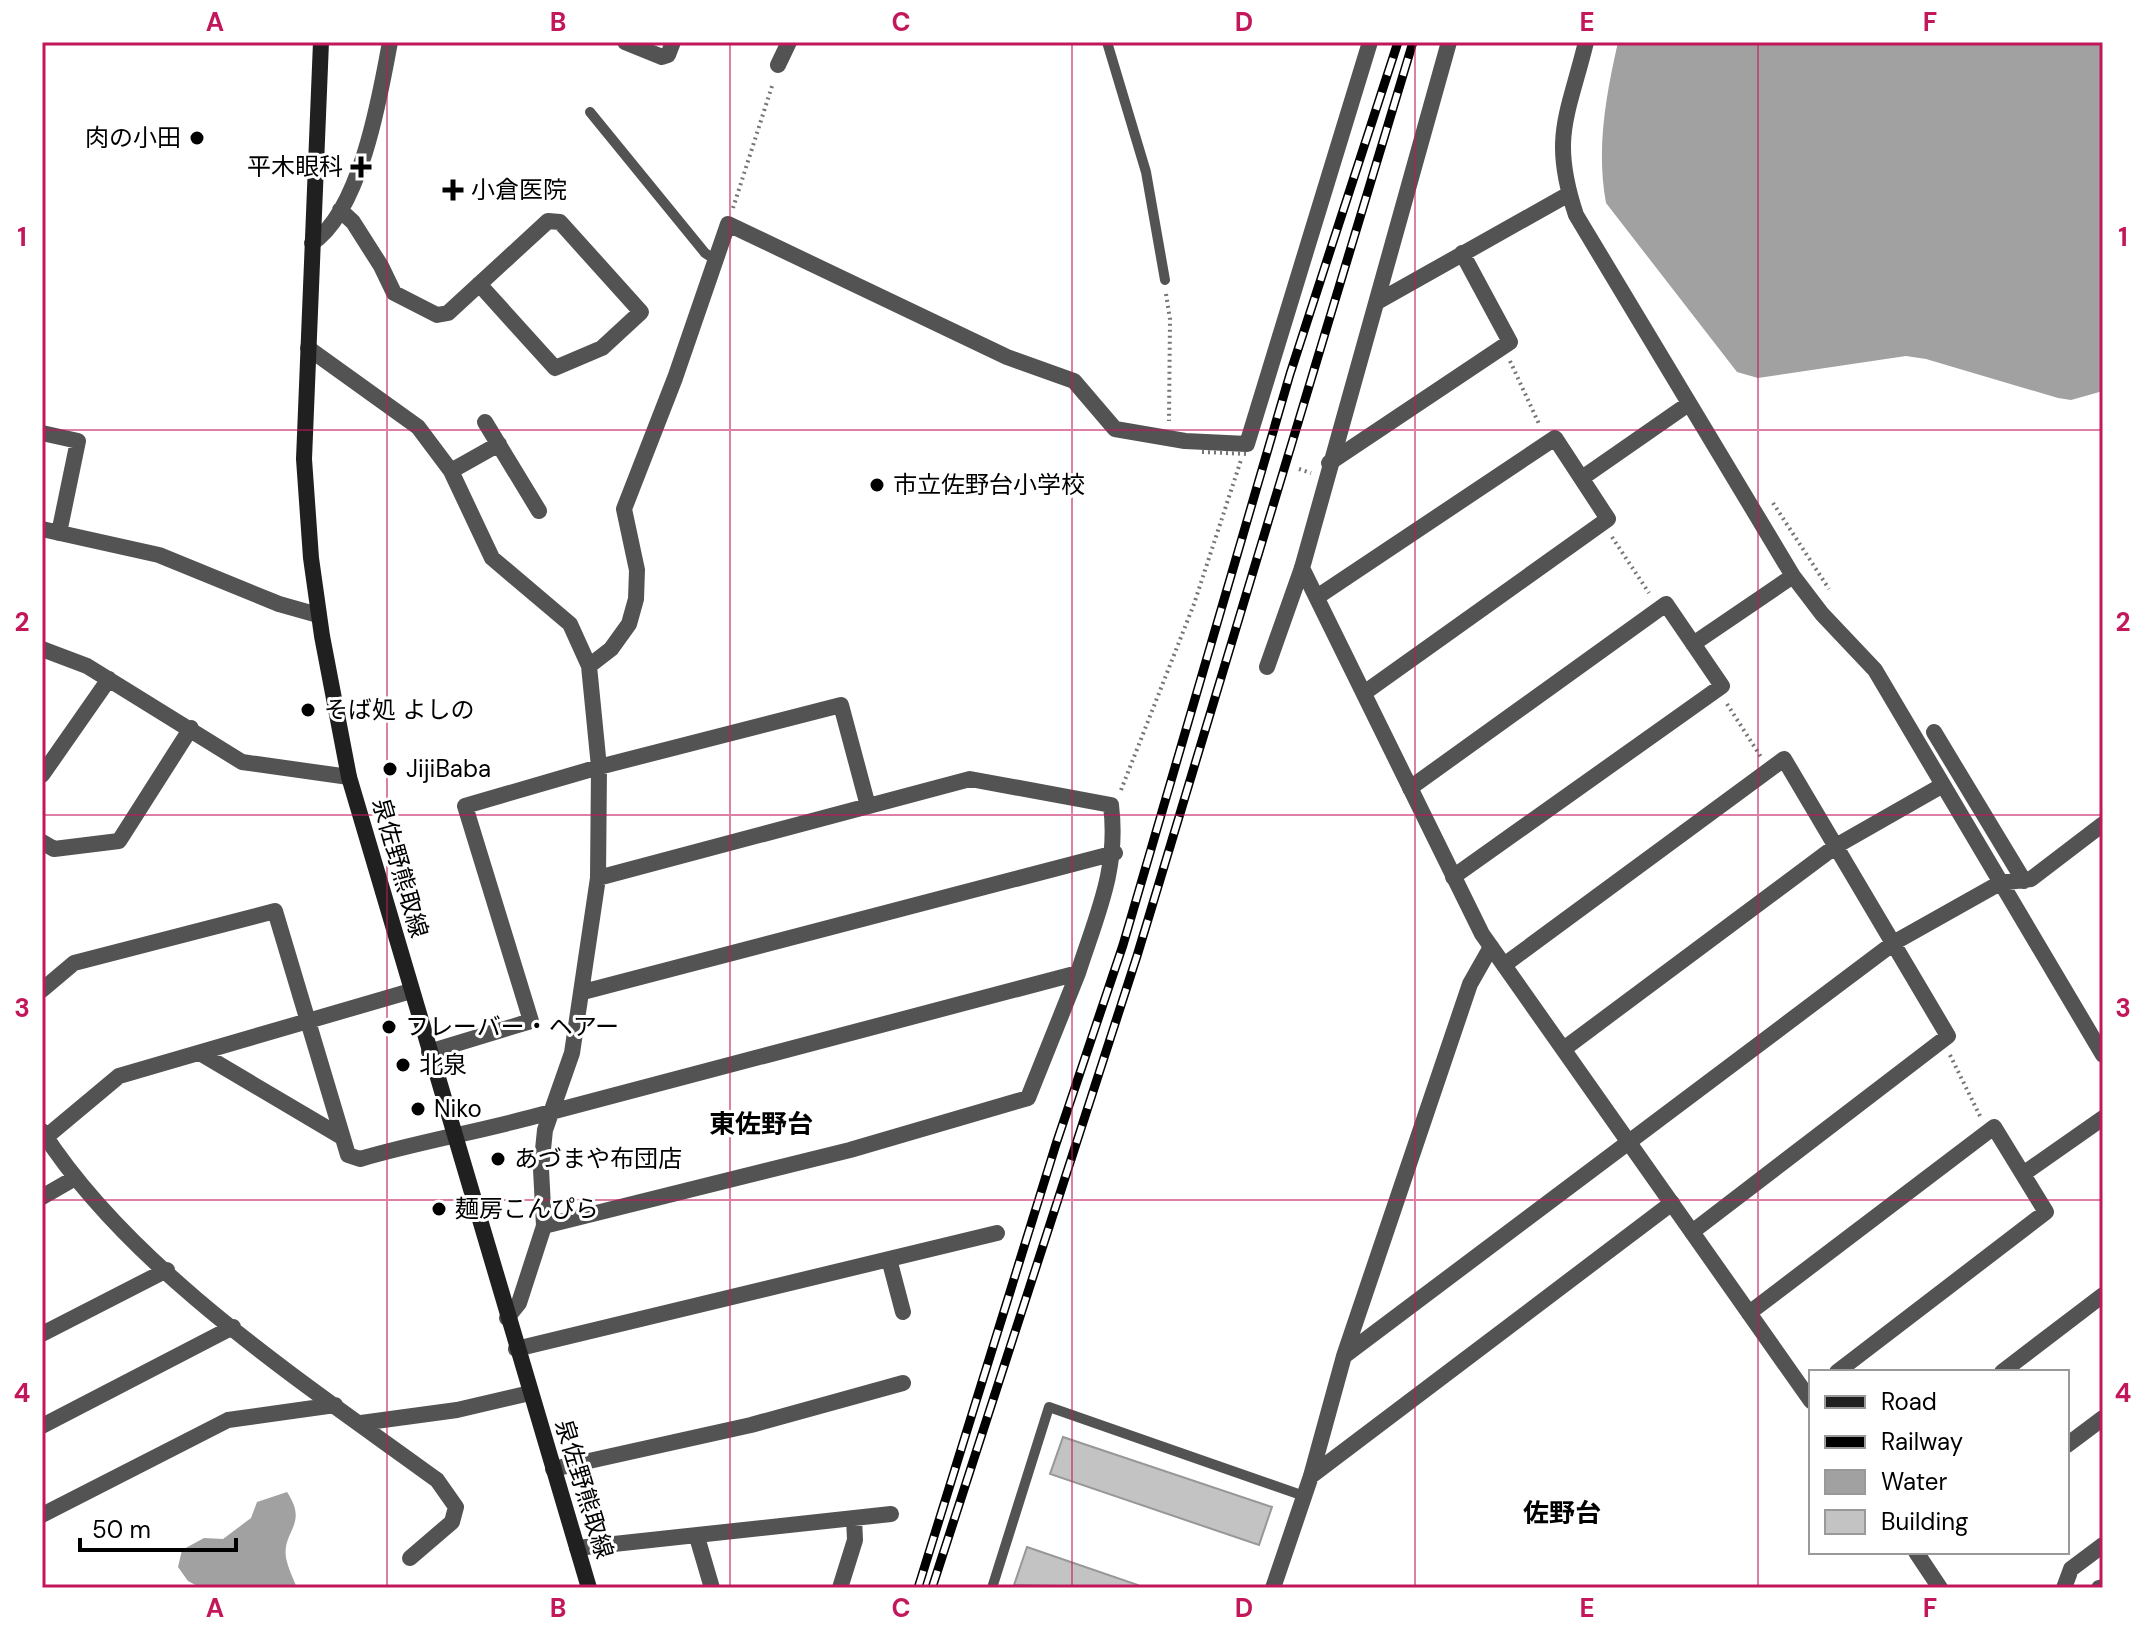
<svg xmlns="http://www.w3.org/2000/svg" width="2145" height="1630" font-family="'DM Sans','Noto Sans JP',sans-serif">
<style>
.water{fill:#a1a1a1}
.building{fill:#c3c3c3;stroke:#979797;stroke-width:2}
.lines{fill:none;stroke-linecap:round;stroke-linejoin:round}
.path{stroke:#757575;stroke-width:4;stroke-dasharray:2 4;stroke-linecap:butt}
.service{stroke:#535353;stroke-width:10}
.minor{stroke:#535353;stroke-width:16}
.tertiary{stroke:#535353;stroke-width:16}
.secondary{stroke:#202020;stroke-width:16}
.rail-casing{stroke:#000;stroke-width:9}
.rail{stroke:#fff;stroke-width:6;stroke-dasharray:18;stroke-linecap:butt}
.path-bridge{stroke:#757575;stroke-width:4;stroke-dasharray:2 4;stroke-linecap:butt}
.grid{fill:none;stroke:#c2185b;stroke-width:2;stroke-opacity:0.55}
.poi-dot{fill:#000;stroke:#fff;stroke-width:3}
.labels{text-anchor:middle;stroke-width:6;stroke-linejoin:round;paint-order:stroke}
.poi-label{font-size:24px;fill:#000;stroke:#fff;text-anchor:start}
.street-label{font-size:24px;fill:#000;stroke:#fff}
.neighbourhood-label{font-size:26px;font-weight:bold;fill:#000;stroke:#fff}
.neatline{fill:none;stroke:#c2185b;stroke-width:3}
.grid-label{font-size:26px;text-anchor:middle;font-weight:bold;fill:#c2185b}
</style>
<rect width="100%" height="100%" fill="#fff"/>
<path class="water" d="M1618,42H2103V391L2071,400L2058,398L1926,359L1906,356L1758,378L1737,372L1606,203C1596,149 1606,95 1618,42Z
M287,1492C309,1525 282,1530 286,1558C288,1568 293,1578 297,1588H201L188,1581L178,1567L182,1550L204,1538L223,1539L251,1518L257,1502Z"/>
<path class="building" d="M1063,1437L1272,1507L1259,1545L1050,1474Z
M1027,1547L1138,1585L1137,1588L1014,1585Z"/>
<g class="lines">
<path class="path" d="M733,208L773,83
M1166,294L1170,319L1169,421
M1510,361L1540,426
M1299,469L1311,473
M1773,503L1829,589
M1612,537L1649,593
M1727,704L1761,757
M1121,790L1194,604L1241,460
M1950,1055L1980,1116"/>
<path class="service" d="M1107,42L1146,172L1165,280
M590,112L705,253L716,260
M992,1588L1049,1407L1304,1496"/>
<path class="minor" d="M625,42L662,57L668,55L673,42
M1586,42C1568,116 1550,137 1576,215L1793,576L1822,614L1875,670L2103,1055
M778,65L789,42
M340,210L353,222L381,266L394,293L437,315L448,313L548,221L560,222L641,312L602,348L555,368L479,284
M312,243C360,212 380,97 390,42
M1377,302L1569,194
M308,348L418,427L451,471L492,558L570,624L589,666L599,767L598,878L572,1053L545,1130L541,1169L544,1226L519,1303L507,1318
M485,422L539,511
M42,433L78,441L59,533
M1329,463L1510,342L1462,253
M451,471L499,444
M1582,478L1687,405
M42,529L159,555L279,604L318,615
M1317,597L1555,438L1608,519L1364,693
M1693,644L1793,576
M42,649L87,666L242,762L349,777
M589,666L611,649L629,624L636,599L637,570L624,509L675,378L728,224L1007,357L1074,381L1115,429L1185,441L1247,444L1370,42
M1267,667L1302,568
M1934,732L2024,881
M42,775L109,679
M1410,788L1666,604L1722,686L1453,877
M42,842L54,849L119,841L191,728
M1504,965L1784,759L1948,1036L1692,1232
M42,990L74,963L275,911L348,1155L360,1159C418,1142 477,1132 536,1116L1078,973C1097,914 1119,869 1111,805L970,779L598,878
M583,992L1115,853
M1565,1048L1836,846L1943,785
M429,1052L531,1021L465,806L599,767L841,705L868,806
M200,1053L342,1137
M42,1131C131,1270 304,1383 437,1480L456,1507L452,1522L410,1558
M46,1137L119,1076L411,991
M2023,1174L2103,1118
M42,1197L75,1178
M544,1226L850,1150L1028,1098L1078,973
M889,1259L903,1312
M1749,1313L1994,1127L2046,1212L1837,1372
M42,1334L167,1270
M516,1349L997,1233
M1344,1356L1895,942L2000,883L2031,879L2103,824
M2002,1372L2103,1295
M361,1423L457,1410L530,1393
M42,1426L233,1327
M2067,1445L2103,1418
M553,1469L751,1425L903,1383
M1311,1476L1672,1203
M42,1515L228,1420L335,1405
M697,1537L712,1588
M577,1548L891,1514
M840,1588L855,1540L854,1518
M1273,1588L1311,1476L1344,1356L1470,984L1491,947
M2064,1588L2071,1569L2103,1545"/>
<path class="tertiary" d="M1449,42L1302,568L1482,934L1811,1401
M1916,1552L1940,1588
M2099,1588L2103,1587"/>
<path class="secondary" d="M321,42L304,459L311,558L322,636L349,777L589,1588"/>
<defs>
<path id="rail" d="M918,1588L1056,1144L1123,945L1290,374L1398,42
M932,1588L1137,956L1413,42"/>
</defs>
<use href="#rail" class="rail-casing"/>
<use href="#rail" class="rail"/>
<path class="path-bridge" d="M1202,452L1248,454"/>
</g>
<path class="grid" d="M387,42V1588M730,42V1588M1072,42V1588M1415,42V1588M1758,42V1588M42,430H2103M42,815H2103M42,1200H2103"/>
<g class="poi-dot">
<circle cx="197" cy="138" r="8"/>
<path d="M357 155h8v8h8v8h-8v8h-8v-8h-8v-8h8z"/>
<path d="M449 178h8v8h8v8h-8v8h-8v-8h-8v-8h8z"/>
<circle cx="877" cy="485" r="8"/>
<circle cx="308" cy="710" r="8"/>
<circle cx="390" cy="769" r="8"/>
<circle cx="389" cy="1027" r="8"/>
<circle cx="403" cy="1065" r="8"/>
<circle cx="418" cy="1109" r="8"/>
<circle cx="498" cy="1159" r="8"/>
<circle cx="439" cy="1209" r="8"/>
</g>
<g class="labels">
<g class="poi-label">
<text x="181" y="146" text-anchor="end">肉の小田</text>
<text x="343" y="175" text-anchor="end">平木眼科</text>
<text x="471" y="198">小倉医院</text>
<text x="893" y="493">市立佐野台小学校</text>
<text x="324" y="718">そば処 よしの</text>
<text x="406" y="777">JijiBaba</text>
<text x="405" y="1035">フレーバー・ヘアー</text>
<text x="419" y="1073">北泉</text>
<text x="434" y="1117">Niko</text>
<text x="514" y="1167">あづまや布団店</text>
<text x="455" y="1217">麺房こんぴら</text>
</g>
<g class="street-label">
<text transform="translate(400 868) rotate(74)" y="8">泉佐野熊取線</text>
<text transform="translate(584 1489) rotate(73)" y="8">泉佐野熊取線</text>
</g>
<g class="neighbourhood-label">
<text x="761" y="1133">東佐野台</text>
<text x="1562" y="1522">佐野台</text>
</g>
</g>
<rect width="2145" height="1630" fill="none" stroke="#ffffff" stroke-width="88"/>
<rect x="1809" y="1370" width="260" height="184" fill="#ffffff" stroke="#999999" stroke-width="2"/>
<rect x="1825" y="1396" width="40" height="12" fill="#202020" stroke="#999999" stroke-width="2"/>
<text x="1881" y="1410" font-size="24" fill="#000000">Road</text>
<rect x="1825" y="1436" width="40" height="12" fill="#000000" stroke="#999999" stroke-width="2"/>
<text x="1881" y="1450" font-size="24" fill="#000000">Railway</text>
<rect x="1825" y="1470" width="40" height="24" fill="#a1a1a1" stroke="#999999" stroke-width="2"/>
<text x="1881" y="1490" font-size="24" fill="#000000">Water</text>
<rect x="1825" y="1510" width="40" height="24" fill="#c3c3c3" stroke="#999999" stroke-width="2"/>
<text x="1881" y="1530" font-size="24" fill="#000000">Building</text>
<path d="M80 1538v12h156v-12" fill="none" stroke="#000000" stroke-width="4"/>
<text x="92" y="1538" font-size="24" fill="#000000" stroke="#ffffff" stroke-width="6" paint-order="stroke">50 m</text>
<rect x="44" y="44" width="2057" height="1542" class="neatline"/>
<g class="grid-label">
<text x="215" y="31">A</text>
<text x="558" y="31">B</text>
<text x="901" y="31">C</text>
<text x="1244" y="31">D</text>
<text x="1587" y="31">E</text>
<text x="1930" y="31">F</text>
<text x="22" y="246">1</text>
<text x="2123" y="246">1</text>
<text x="22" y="631">2</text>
<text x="2123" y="631">2</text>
<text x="22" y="1017">3</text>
<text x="2123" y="1017">3</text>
<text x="22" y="1402">4</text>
<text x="2123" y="1402">4</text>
<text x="215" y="1617">A</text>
<text x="558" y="1617">B</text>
<text x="901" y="1617">C</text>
<text x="1244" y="1617">D</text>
<text x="1587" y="1617">E</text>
<text x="1930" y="1617">F</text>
</g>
</svg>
